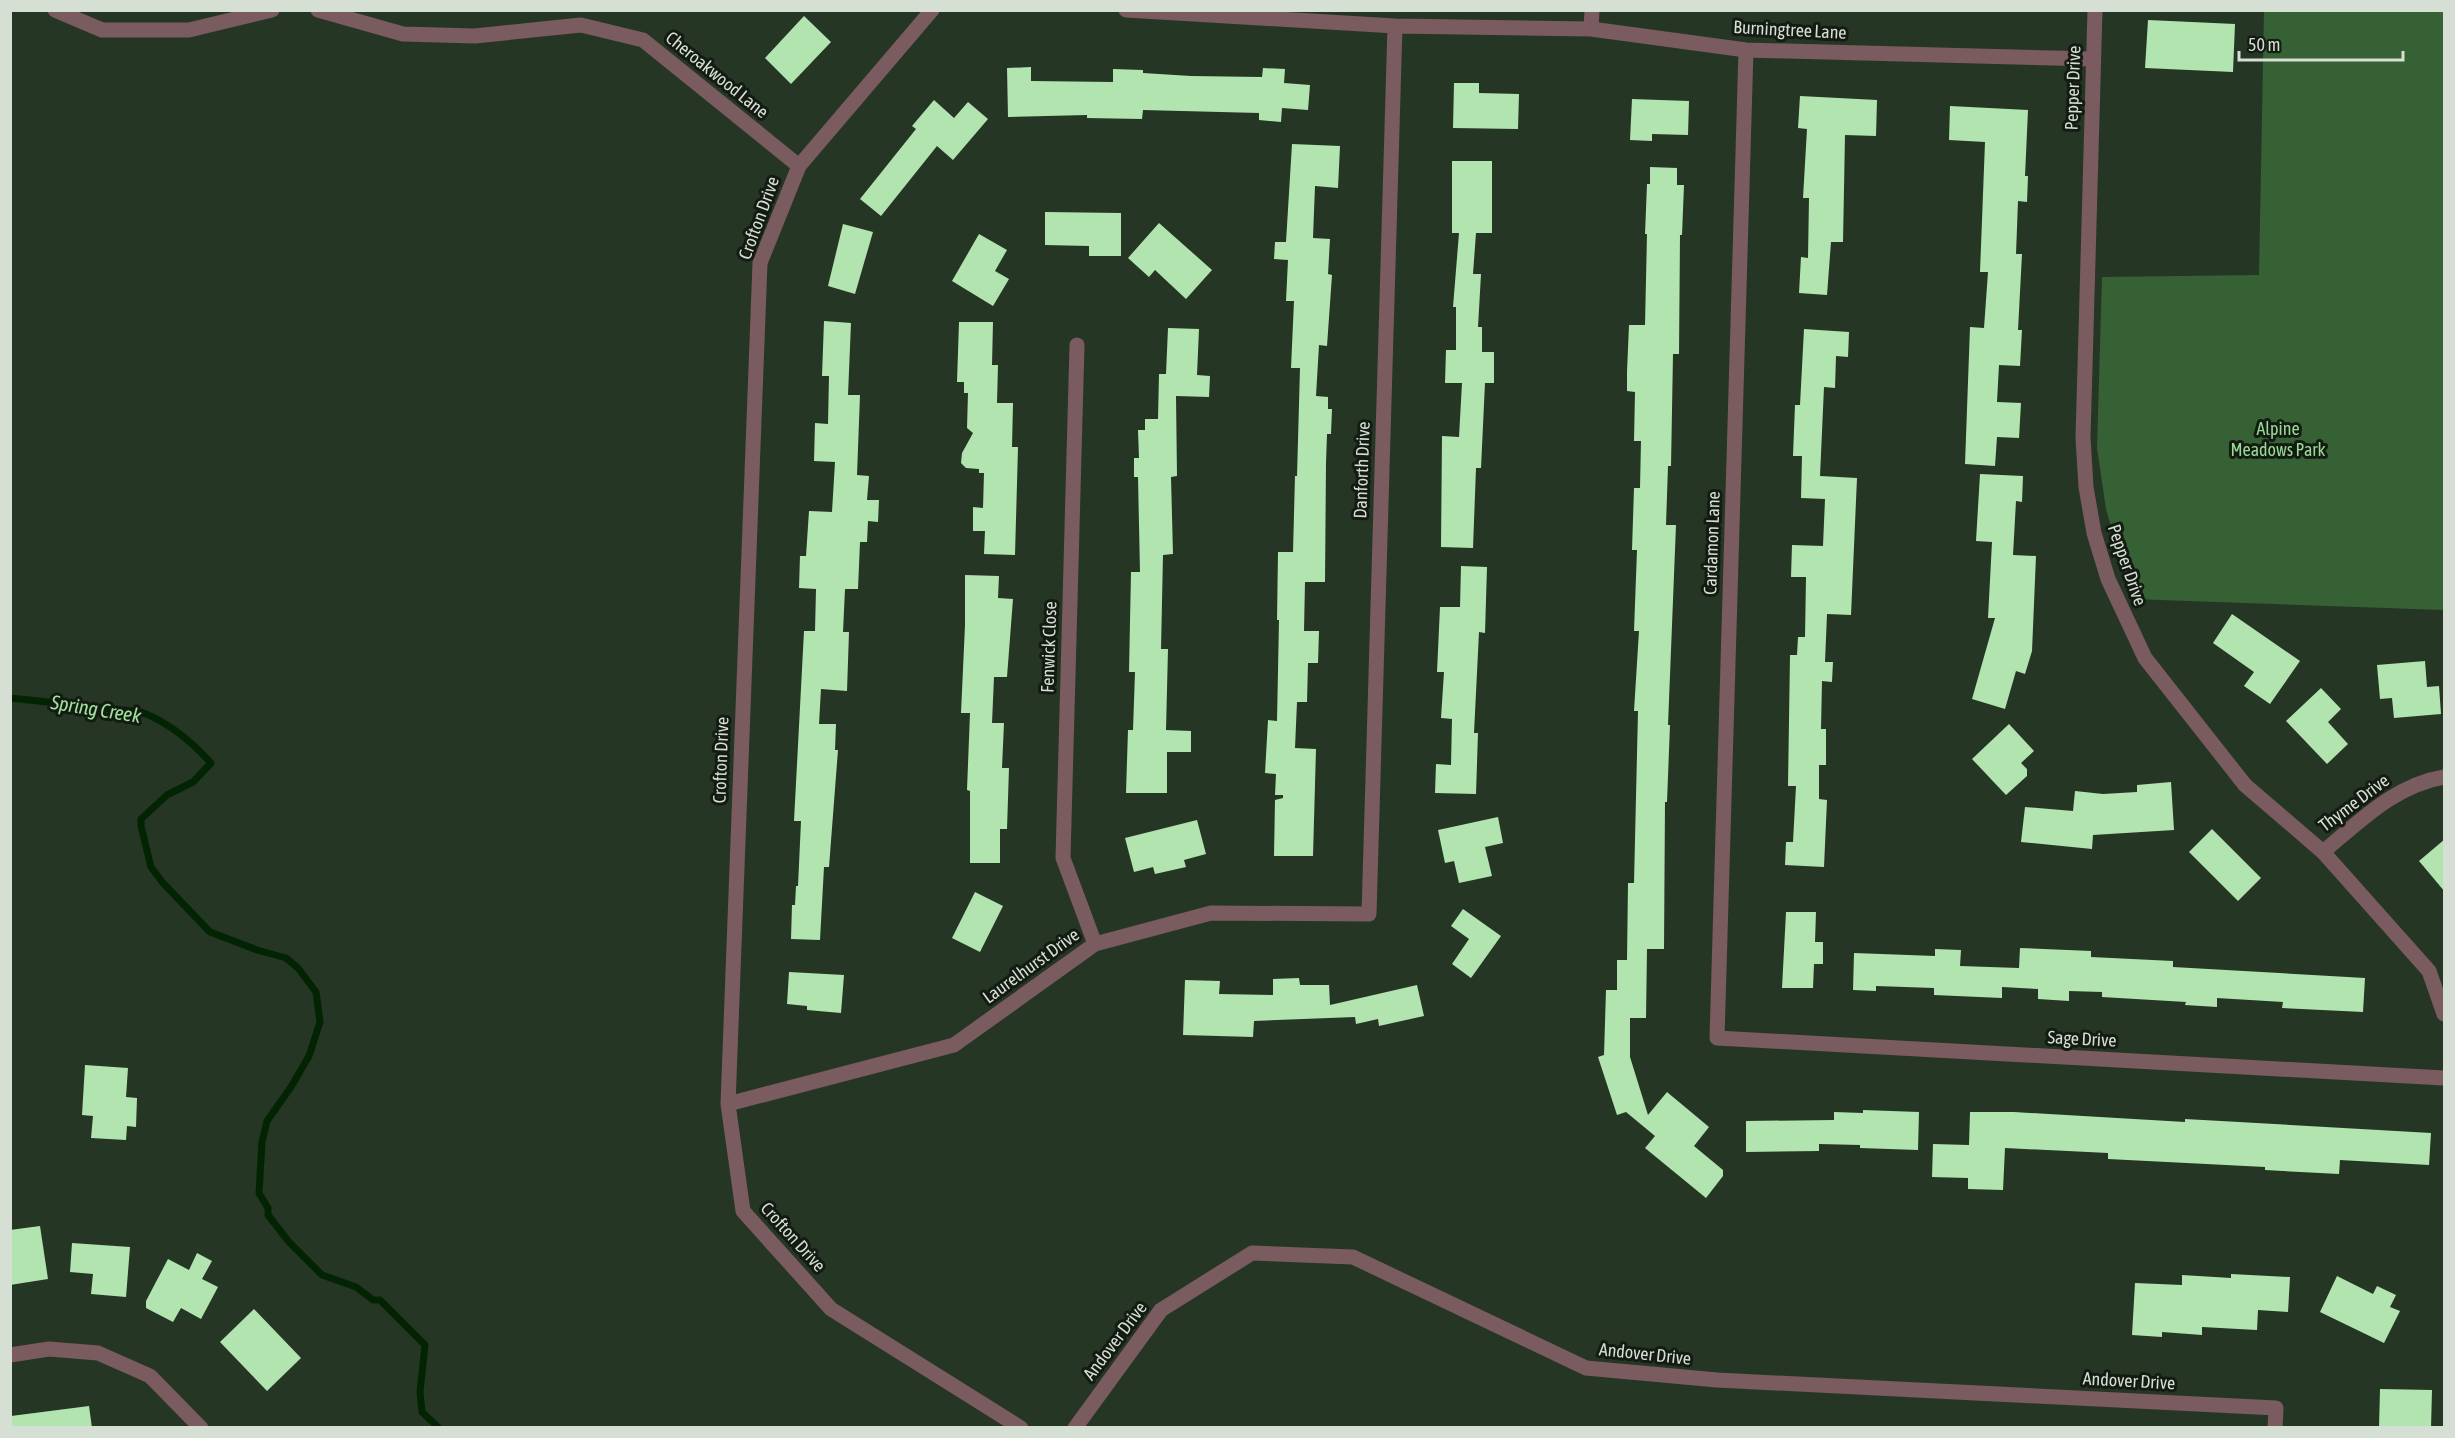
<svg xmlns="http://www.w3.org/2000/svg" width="2455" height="1438" font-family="'Asap Condensed',sans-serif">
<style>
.green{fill:#366134}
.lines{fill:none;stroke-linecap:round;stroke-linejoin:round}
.stream{stroke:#022402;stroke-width:7}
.building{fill:#b2e4af}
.minor{stroke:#7a5b5f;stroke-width:15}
.tertiary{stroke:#7a5b5f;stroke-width:15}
.labels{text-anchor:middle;stroke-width:6;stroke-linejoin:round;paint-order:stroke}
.street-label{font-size:18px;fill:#d5dfd4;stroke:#141b13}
.park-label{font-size:18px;fill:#97db94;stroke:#141b13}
.water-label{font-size:20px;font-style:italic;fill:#a0e49c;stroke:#141b13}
</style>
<rect width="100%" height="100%" fill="#263625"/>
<path class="green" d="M2264,11H2444V610L2132,599L2106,509L2097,448L2102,277L2259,275Z"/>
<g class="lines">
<path class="stream" d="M10,698L141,712C168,722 192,742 211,763L193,782L167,795L141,819V826L151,867L163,883L210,932L257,950L286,958L298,968L316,992L320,1022L309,1056L291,1087L267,1121L262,1142L259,1193L268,1208V1215L289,1242L322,1275L356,1287L373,1300H380L425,1345L420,1392L422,1412L439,1428"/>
</g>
<path class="building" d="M804,16L831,42L791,84L765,58Z
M2148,20L2235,24L2233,72L2145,68Z
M1031,67V81L1113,82V69L1143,70V73L1191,76L1262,77L1263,68L1285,69L1284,83L1310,85L1308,110L1282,108L1281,122L1259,120V113L1143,110L1142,119L1087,118V115L1008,117L1007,68Z
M1454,83H1479V93L1519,94L1518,129L1453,128Z
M1800,96L1877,100L1876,136L1845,135L1843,242H1831L1827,295L1799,293L1801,257L1808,258L1809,198H1803L1807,129L1798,128Z
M1632,99L1689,101L1688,135L1652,134V141L1630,140Z
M934,100L954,118L968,102L988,119L953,160L937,146L881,216L860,199L916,129L912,126Z
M1950,106L2028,110L2025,176H2028L2027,202L2018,201L2016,254H2022L2018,330H2022L2020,366L1999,365L1997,402L2021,403L2019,438L1997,437L1995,466L1965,464L1970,327L1984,328L1988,272H1980L1985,142L1949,140Z
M1292,144L1340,146L1338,188L1315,186L1313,238L1330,239L1328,274L1332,275L1327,346L1319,345L1316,396L1328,397V409H1332L1331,434H1327L1326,463L1325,582H1305L1304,631H1319L1318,663H1308L1307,702H1297L1295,748L1316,749L1313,856H1274L1275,800L1283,798V795H1275L1276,774L1265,773L1268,720L1277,721L1279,620H1277L1278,552H1293L1295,476H1297L1300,368H1291L1294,301H1286L1288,260L1274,259L1275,242H1286Z
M1452,161H1492V233H1476L1473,274H1481L1478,327H1482V352H1494V383H1485L1481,468H1476L1473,548L1441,547L1442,436L1459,437L1462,383H1445L1446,350H1456V307H1453L1459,233H1452Z
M1650,167L1677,168V185H1684L1682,235H1680L1679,354H1673L1671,466H1668L1666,525H1676L1668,725H1670L1667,802H1665L1664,949H1647L1646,1018H1630V1057L1648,1115L1667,1092L1709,1127L1694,1146L1723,1170V1176L1706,1198L1645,1148L1655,1136L1626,1112L1617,1115L1598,1057L1604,1055L1606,990H1617V960H1627L1628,883H1634L1638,711H1634L1639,631H1634L1637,550H1632L1634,488H1640L1641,441H1634L1635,392L1627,391V372L1629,325H1645L1647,234H1645L1647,184H1650Z
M1045,212L1121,213V256H1089V246L1045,245Z
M1159,223L1212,270L1186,299L1155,270L1149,277L1128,258Z
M843,224L873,232L855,294L828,286Z
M979,234L1007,250L995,271L1009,279L993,306L952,281Z
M824,321L851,323L848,395H860L857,475L869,476L867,500H879L878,522L868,521L867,542H860L858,589H845L843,632H849L847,691L821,689L819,724H836L835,750H838L829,867H824L820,940L791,939L792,905H795L796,886H798L801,821H794L804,631H815L816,589L799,588L800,556H806L809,511L832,512L835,462L814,461L815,423L828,424L829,376H822Z
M959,322H993L992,365H998L997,403H1013L1012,447H1018L1015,555L984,554L985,531H973V507L983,508L984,473H979V469L966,468L961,463L962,453L973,433L967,428L968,393H964V382H957Z
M1168,328L1199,329L1197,375L1210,376L1209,397L1176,396L1177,476L1171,477L1173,554L1163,555L1161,649H1168L1166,730L1191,731V752H1167V793H1126L1128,730H1133L1135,672H1129L1131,572H1140L1138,477H1134V458H1139L1138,430H1145V419H1158L1159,374H1166Z
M1804,329L1849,332L1848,357L1836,356L1835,388L1824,387L1820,476L1857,478L1851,615L1827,614L1825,662H1833L1832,682L1822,681L1821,729H1826V765H1819V799L1827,800L1824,867L1785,865L1786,842H1793L1796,786H1788L1790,655H1797L1798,637H1805L1806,577H1791L1792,545L1823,546L1825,499L1801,498L1802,456H1793L1795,405H1800Z
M1980,474L2023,476L2022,502L2016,501L2013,555L2036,556L2032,651L2025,674L2016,671L2005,709L1972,699L1995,618H1988L1992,542L1976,541Z
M1461,566L1487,567L1485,633L1479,632L1474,733H1478L1476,794L1435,793L1436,764L1451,765L1452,719L1441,718L1444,672H1437L1440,607H1460Z
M965,575L999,576L998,598L1013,599L1007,677H994L992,723H1004L1002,768H1009L1007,829H1000V863H970V791L967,790L970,713H961L965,625Z
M2232,614L2300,661L2270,704L2244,686L2254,672L2213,643Z
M2425,661L2427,687L2439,686L2441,714L2394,718L2392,698L2380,699L2377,665Z
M2321,688L2341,709L2328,722L2348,744L2327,764L2286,721Z
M2009,724L2034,751L2021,763L2027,769V776L2006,795L1972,759Z
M2171,782L2174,830L2093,835L2092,849L2021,842L2025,807L2073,811L2075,791L2103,794L2137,792V785Z
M1498,817L1503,843L1485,847L1492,876L1459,883L1454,861L1445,863L1438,830Z
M1197,820L1206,854L1184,860L1186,867L1155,874L1153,867L1134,872L1125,838Z
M2212,829L2261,878L2238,901L2189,852Z
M2445,839V892L2419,861Z
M975,892L1003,906L980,952L952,938Z
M1463,909L1501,936L1471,978L1452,964L1469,939L1451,926Z
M1786,912H1816L1815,942H1823V964H1814L1813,988H1782Z
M2020,948L2091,951V957L2173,961V967L2365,978L2363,1012L2282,1008L2283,1002L2217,998V1007L2185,1005L2186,1002L2102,997V992L2069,991V1001L2038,999V989L2002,987V998L1934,995V988L1876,986V991L1853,990L1854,953L1935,956V949L1961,950L1960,966L2019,968Z
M789,972L844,975L841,1013L807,1010V1006L787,1004Z
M1299,978L1300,985H1329L1330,1005L1417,985L1424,1016L1379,1026L1378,1019L1356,1024L1355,1017L1254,1021L1253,1037L1183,1035L1185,980L1220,981L1219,994L1273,995V979Z
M85,1065L128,1068L126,1097L137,1098L136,1127L127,1126L126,1140L91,1138L93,1116L82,1115Z
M1863,1110L1919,1112L1918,1150L1860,1148V1145L1819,1144V1151L1746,1152V1121L1834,1120V1112L1863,1113Z
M1970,1112H2014L2185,1122V1119L2431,1133L2429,1165L2340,1160L2339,1174L2265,1170V1167L2108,1159V1153L2005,1148L2003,1190L1968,1189V1178L1932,1177L1933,1144L1969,1145Z
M40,1226L48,1279L10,1285V1230Z
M72,1243L130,1247L126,1297L91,1294L93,1274L70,1272Z
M197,1253L212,1261L202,1279L218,1287L201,1319L181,1308L173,1322L146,1308V1301L168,1259L189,1270Z
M2231,1274L2290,1277L2288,1312L2258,1310L2257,1330L2202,1327V1335L2162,1332V1337L2132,1335L2135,1283L2182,1285V1275L2231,1278Z
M2337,1276L2373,1294L2377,1286L2396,1295L2390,1307L2400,1311L2384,1343L2320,1312Z
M254,1309L301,1358L267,1391L220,1342Z
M2380,1389L2432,1390L2431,1428H2379Z
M89,1406L92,1428H12L11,1416Z"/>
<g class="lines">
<path class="minor" d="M55,10L102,30H189L272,10
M318,10L403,34L475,36L581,25L643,40L799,166
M932,10L799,166L760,263L728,1104L743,1211L831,1309L1021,1428
M1126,10L1395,26L1591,29L1746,50L2093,59
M1591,29L1592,10
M1746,50L1717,1038L2444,1078
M1077,345L1063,858L1095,944
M2323,852C2360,821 2395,785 2444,777
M728,1104L954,1045L1095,944L1211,913L1369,914L1395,26
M10,1355L49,1349L98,1353L150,1376L201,1428
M1075,1428L1161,1310L1252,1253L1353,1257L1586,1368L1717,1380L2276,1408L2275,1428"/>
<path class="tertiary" d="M2095,10L2083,438L2086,487L2094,533L2108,579L2145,658L2245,785L2323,852L2429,971L2444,1014"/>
</g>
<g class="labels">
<g class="street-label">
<text transform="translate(1790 30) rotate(3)" y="6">Burningtree Lane</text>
<text transform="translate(717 75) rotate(39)" y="6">Cheroakwood Lane</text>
<text transform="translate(2073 88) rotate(-88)" y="6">Pepper Drive</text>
<text transform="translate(759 218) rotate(-70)" y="6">Crofton Drive</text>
<text transform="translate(1362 470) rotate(-88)" y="6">Danforth Drive</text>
<text transform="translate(1712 543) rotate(-88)" y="6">Cardamon Lane</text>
<text transform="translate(2127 565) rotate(71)" y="6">Pepper Drive</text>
<text transform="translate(1049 647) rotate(-88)" y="6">Fenwick Close</text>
<text transform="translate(721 760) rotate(-88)" y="6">Crofton Drive</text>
<text transform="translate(2354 803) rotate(-37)" y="6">Thyme Drive</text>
<text transform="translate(1031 966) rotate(-36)" y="6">Laurelhurst Drive</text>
<text transform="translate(2082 1039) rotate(3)" y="6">Sage Drive</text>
<text transform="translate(793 1237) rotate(48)" y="6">Crofton Drive</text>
<text transform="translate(1115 1341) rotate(-53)" y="6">Andover Drive</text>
<text transform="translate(1645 1354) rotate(6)" y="6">Andover Drive</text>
<text transform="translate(2129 1381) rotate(3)" y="6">Andover Drive</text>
</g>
<g class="park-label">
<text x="2278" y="435">Alpine<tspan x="2278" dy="21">Meadows Park</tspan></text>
</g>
<g class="water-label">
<text transform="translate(96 709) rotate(9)" y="7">Spring Creek</text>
</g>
</g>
<rect width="2455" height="1438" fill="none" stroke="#d5dfd4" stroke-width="24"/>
<path d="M2239 51v9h164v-9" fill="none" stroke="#d5dfd4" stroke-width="3"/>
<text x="2248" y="51" font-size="18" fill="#d5dfd4" stroke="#141b13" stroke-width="4.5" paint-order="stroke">50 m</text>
</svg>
